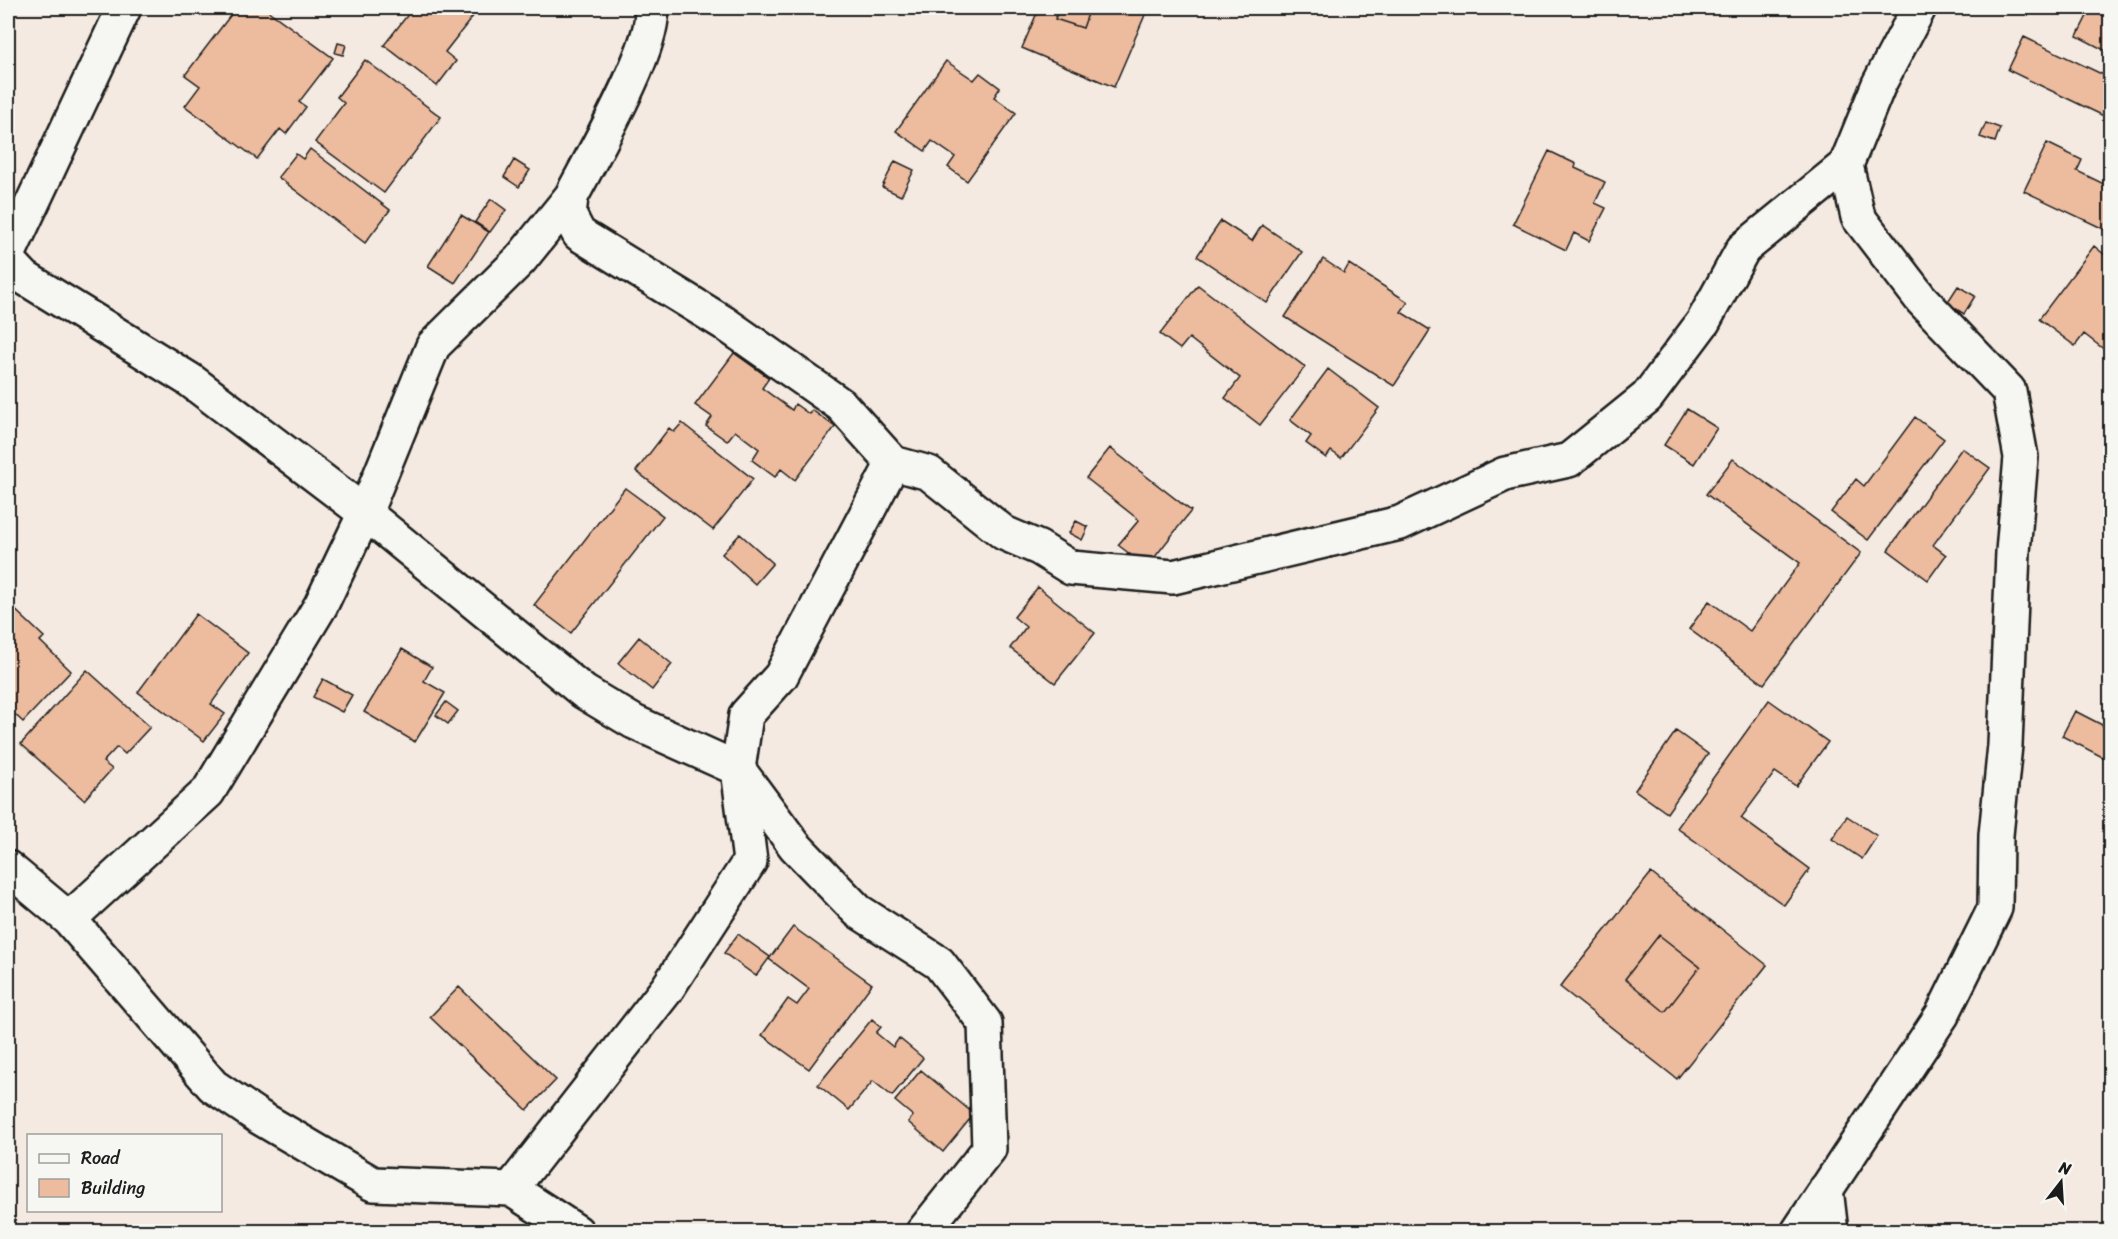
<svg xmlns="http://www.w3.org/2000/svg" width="2118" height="1239" font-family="Sriracha,sans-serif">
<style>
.building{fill:#edbb9e;stroke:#1c1c1c;stroke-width:1.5;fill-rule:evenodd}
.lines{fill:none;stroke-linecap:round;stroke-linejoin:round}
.minor-casing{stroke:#1c1c1c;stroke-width:38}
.minor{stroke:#f6f6f2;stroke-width:33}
</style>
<rect width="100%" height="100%" fill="#f4eae1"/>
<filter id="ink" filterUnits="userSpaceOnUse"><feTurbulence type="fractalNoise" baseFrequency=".0167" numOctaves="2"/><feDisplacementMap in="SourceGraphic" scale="12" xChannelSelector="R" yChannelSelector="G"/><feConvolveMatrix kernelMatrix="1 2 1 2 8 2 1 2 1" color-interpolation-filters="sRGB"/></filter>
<g filter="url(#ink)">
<path class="building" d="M236,8H264L333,58L299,102L306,107L286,134L280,129L257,159L185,106L200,86L185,75Z
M413,8H464L474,15L445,52L456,61L437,86L384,45Z
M1039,8H1059L1055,19L1083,28L1090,8H1148L1114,87L1022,48Z
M1059,8H1090L1083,28L1055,19Z
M2091,8H2106L2110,10V53L2077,36Z
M2024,37L2110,78V119L2008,70Z
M338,43L346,45L343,55L335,53Z
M365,60L441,117L384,193L315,142L344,103L337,97Z
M946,61L974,80L980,73L1000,88L994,97L1016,113L967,181L948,167L955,157L932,141L925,151L896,131Z
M1986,123L2000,128L1995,142L1980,137Z
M2047,143L2082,160L2077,171L2110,187V232L2024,191Z
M310,149L390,210L365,243L278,177L296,154L303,159Z
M1549,151L1576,164L1575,168L1605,182L1595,203L1606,208L1589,241L1574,233L1566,250L1513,224Z
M514,160L530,170L519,187L504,177Z
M895,161L914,170L901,196L882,187Z
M491,199L506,210L490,232L475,222Z
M461,215L489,232L455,283L428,266Z
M1221,221L1252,241L1262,225L1302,252L1267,303L1197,256Z
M2094,246L2110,259V354L2084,334L2075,346L2039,319Z
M1323,259L1344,273L1349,264L1408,302L1401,312L1430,330L1394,386L1285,317Z
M1198,285L1305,367L1260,425L1225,398L1240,378L1189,338L1180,349L1160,334Z
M1958,286L1975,296L1964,314L1947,303Z
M734,353L769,378L762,388L792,410L795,404L809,414L812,410L835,427L795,480L781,469L775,477L752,460L759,449L735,431L727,441L706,426L712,417L695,405Z
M1328,369L1379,408L1341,458L1331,451L1326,458L1306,443L1311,436L1290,420Z
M1687,409L1717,428L1694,464L1664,445Z
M1915,417L1944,439L1868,540L1831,512L1856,479L1864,486Z
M682,423L753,479L713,530L636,471L669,428L674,432Z
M1110,448L1191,511L1147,567L1118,545L1139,520L1086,478Z
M1962,448L1990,468L1933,545L1946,555L1928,580L1888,550Z
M1733,459L1861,553L1764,684L1689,629L1709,601L1750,631L1800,563L1706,494Z
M625,488L663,516L571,633L534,605Z
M1076,521L1088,527L1082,540L1069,533Z
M740,534L773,563L755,584L722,554Z
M1038,587L1095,633L1055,683L1010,648L1026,627L1014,617Z
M8,603L44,637L40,641L71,671L23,722L8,708Z
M196,614L248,653L211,704L225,714L204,741L138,692Z
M639,637L672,664L652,690L618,663Z
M402,649L432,667L424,681L445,693L415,742L364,712Z
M87,670L150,727L125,754L117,747L103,762L112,769L84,800L21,744Z
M323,679L352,695L342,712L313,697Z
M1769,700L1828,742L1796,786L1775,772L1741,818L1810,869L1784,905L1677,828Z
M446,702L458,711L448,724L436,715Z
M2075,711L2110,729V761L2062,736Z
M1676,731L1708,754L1667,813L1635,790Z
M1847,816L1877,836L1862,859L1832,839Z
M1651,873L1767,965L1677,1079L1560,987ZM1659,935L1700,967L1665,1012L1625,979Z
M793,927L872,984L809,1069L762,1035L788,999L797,1005L809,989L769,959Z
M738,934L770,957L756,976L724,953Z
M1659,935L1700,967L1665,1012L1625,979Z
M459,987L556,1080L527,1110L430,1017Z
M872,1019L881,1027L876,1033L893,1047L899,1038L923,1058L892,1096L873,1081L849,1110L818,1085Z
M921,1070L974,1114L943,1152L908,1122L913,1116L895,1101Z"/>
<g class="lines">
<defs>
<path id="minor" d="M651,8C658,43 590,160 571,197L569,215L579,234L724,323L841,405L893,463L929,473L1004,533L1039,548L1071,568L1173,577L1400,523L1505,474L1569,460L1647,397L1703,322L1743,249L1846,165
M8,255L124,8
M8,260L25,278L190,380L365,513L584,692L634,722L738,769L795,846L858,911L939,963L985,1023L989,1149L923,1232
M8,868L69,919L213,1086L259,1117L373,1184L511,1189L667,989L750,861L738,769L746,715L781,676L893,463
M69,919L208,792L321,605L365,513L433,346L520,260L571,197
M511,1189L577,1232
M1826,1189L1831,1232
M1798,1232L1942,1015L1995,908L1996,835L2005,745L2013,552L2021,457L2009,391L1921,299L1858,217L1846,165L1879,84L1919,8"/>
</defs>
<use href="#minor" class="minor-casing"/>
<use href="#minor" class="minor"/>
</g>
</g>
<rect width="2118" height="1239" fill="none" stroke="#f6f6f2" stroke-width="30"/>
<rect x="15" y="15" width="2088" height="1209" fill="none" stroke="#1c1c1c" stroke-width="2" filter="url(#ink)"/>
<rect x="27" y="1134" width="195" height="78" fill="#f6f6f2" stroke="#9f9f9c" stroke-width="1.5"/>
<rect x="39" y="1154" width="30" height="9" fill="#f6f6f2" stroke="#9f9f9c" stroke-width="1.5"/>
<text x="81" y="1164" font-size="18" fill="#1c1c1c">Road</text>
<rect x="39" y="1179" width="30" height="18" fill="#edbb9e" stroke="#9f9f9c" stroke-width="1.5"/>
<text x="81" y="1194" font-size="18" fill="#1c1c1c">Building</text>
<g transform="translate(2061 1182) rotate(17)" stroke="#f6f6f2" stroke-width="4.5" paint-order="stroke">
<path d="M0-4.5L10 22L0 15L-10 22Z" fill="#1c1c1c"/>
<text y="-9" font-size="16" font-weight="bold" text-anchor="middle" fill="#1c1c1c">N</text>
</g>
</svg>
